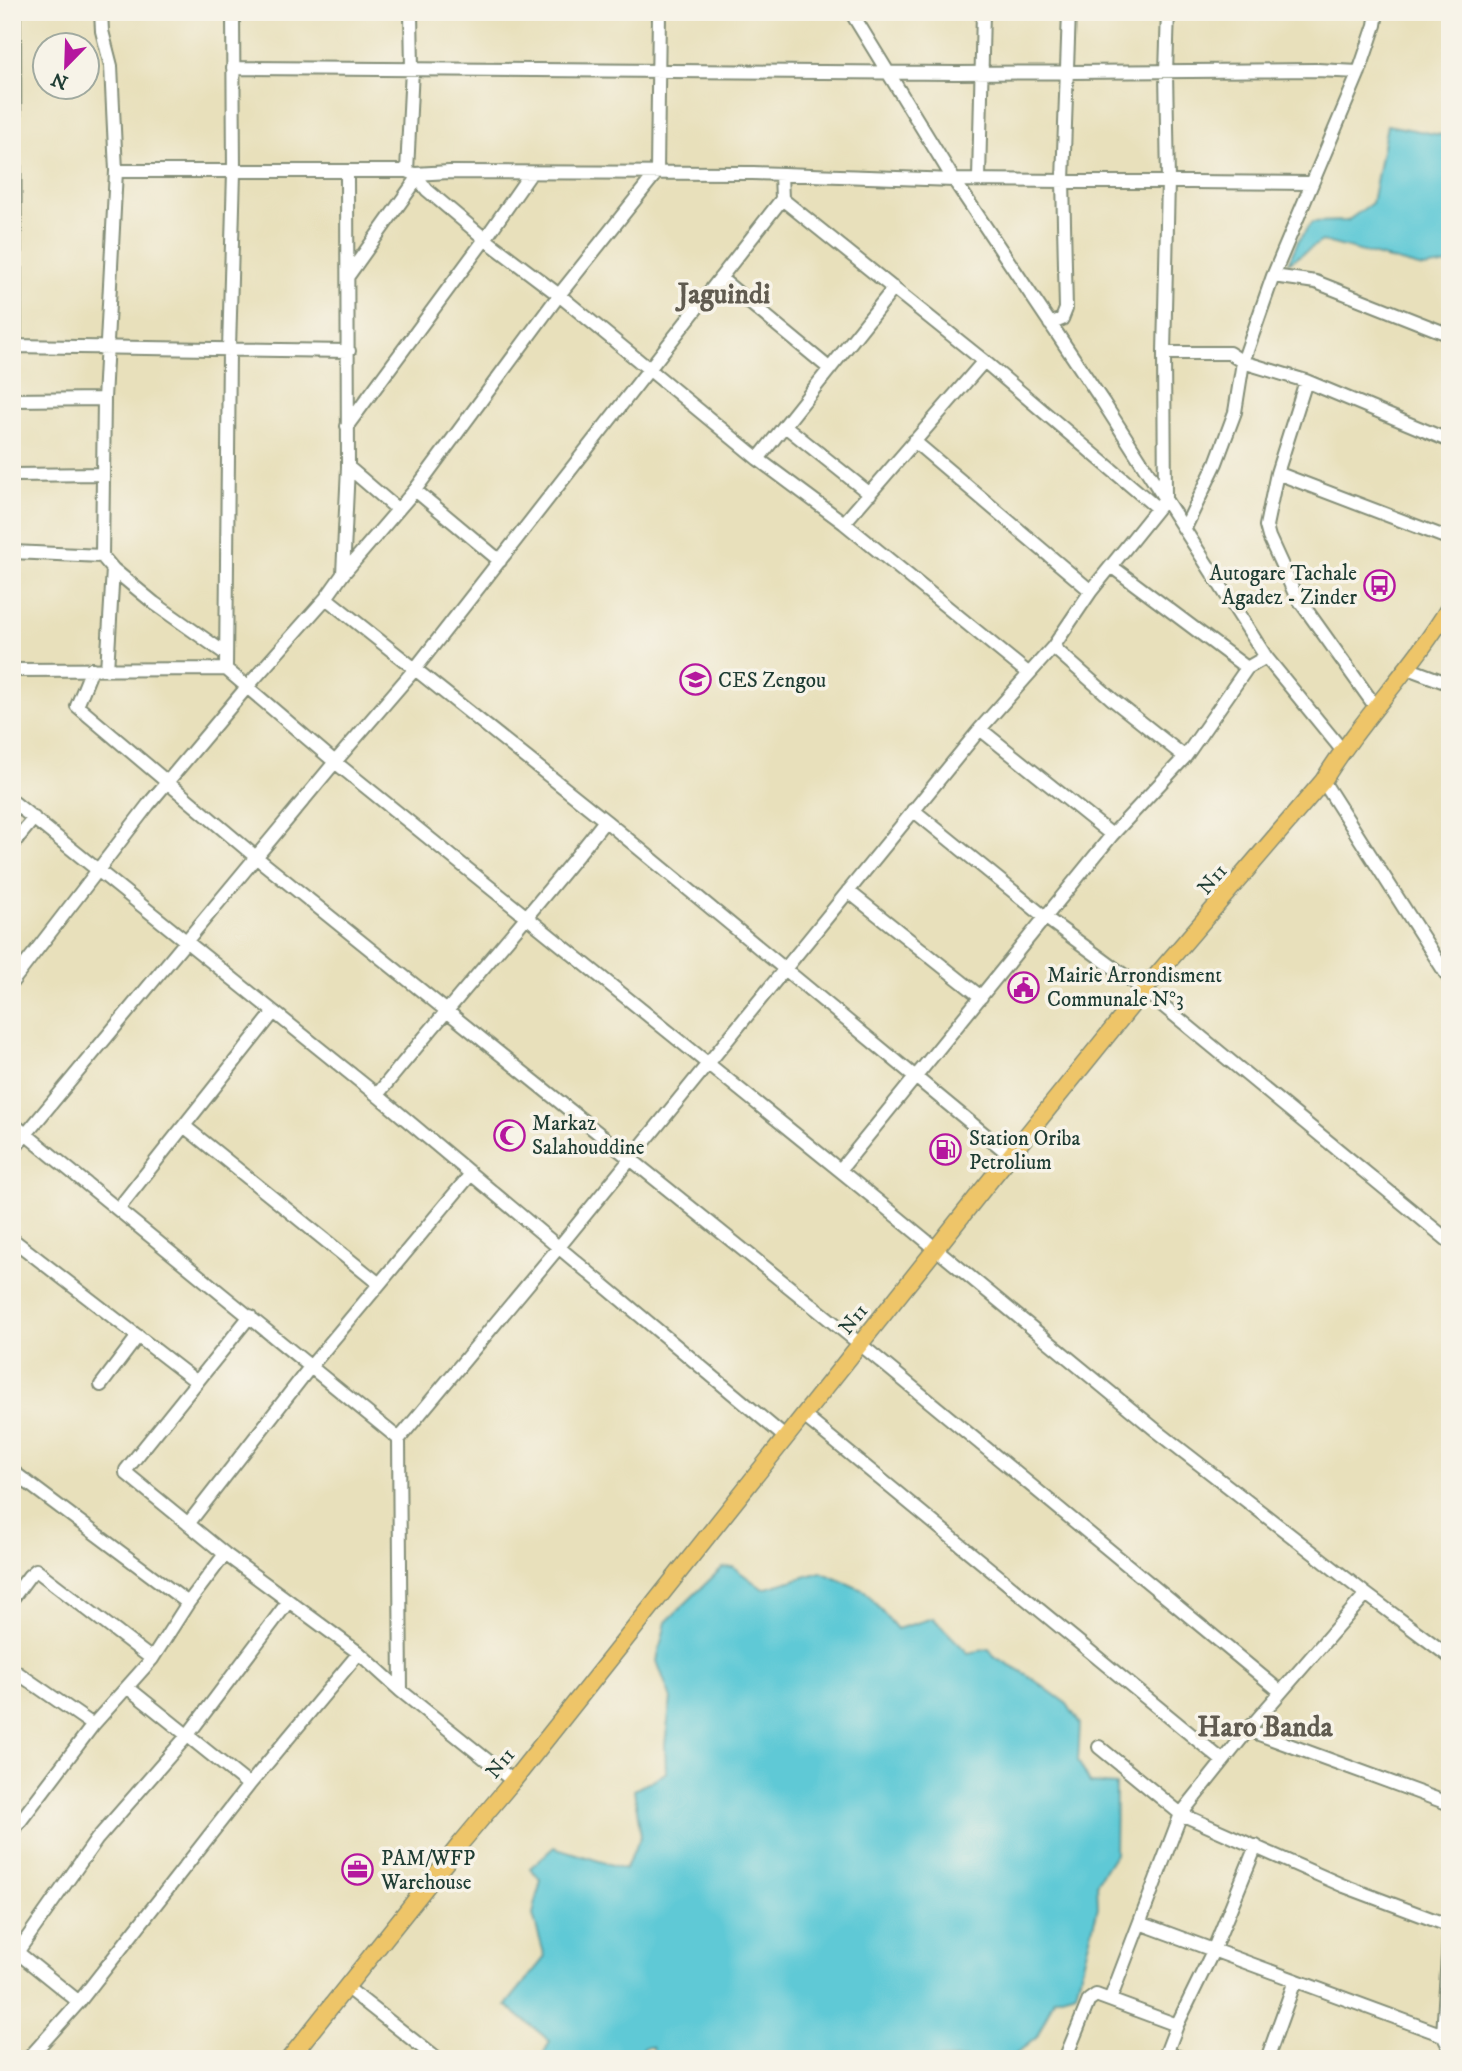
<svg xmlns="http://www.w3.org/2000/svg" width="1462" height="2071" font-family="'IM FELL DW Pica',serif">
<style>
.water{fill:#5ec9d6;stroke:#3e8385;stroke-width:2}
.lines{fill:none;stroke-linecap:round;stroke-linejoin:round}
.minor-casing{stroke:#848e78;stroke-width:16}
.major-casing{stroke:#848e78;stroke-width:19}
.minor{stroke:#fff;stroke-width:12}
.major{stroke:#eec569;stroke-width:16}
.labels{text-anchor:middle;stroke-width:7;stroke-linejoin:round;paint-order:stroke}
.poi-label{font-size:21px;fill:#1f3d34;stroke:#f7f3e8;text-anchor:start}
.street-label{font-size:21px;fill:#1f3d34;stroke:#f7f3e8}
.district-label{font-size:28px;font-weight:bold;fill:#605b50;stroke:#f7f3e8}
</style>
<rect width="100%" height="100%" fill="#f7f3e8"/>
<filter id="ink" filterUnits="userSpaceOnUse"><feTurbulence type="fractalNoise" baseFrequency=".0143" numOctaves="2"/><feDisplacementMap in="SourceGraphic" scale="14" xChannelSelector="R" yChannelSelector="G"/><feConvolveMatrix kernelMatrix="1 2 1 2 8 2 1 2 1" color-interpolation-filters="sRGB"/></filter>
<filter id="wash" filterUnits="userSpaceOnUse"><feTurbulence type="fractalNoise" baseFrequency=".00686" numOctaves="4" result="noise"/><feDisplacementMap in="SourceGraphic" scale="28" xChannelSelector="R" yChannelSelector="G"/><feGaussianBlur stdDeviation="1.57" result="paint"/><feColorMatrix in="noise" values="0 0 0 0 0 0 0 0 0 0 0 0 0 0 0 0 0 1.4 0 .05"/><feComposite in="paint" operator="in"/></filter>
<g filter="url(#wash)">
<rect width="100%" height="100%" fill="#e8e0bb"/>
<path class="water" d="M1387,125L1440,135L1450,132V264L1423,268L1322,241L1288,263L1298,241L1312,222L1347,221L1372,203Z
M733,1567L763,1589L821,1572L865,1591L897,1629L933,1618L968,1653L989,1649L995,1657L1026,1674L1067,1704L1080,1724L1078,1761L1090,1783L1116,1785L1115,1854L1097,1882L1098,1907L1076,1992L1054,1998L1037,2037L1017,2053L1014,2059H656L652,2047H644L641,2059H541L550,2041L506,2005L545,1957L533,1915L541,1879L530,1868L554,1847L625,1869L641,1836L634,1790L666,1773L665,1744L671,1699L657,1661L666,1622L722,1568Z"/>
</g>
<g filter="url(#ink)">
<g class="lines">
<defs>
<path id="minor" d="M101,12L102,31L111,66L116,171L104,399L102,556L113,569L107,670
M851,12L954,180L1103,402L1266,657L1342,750
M233,68L957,73L1317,70L1359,72
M116,171H407L415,174L427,190L485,239L559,295L758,459L844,523L1029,674
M407,171L412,69L411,12
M415,174L449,172L753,173L954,180L1311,183
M979,178L983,12
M782,199L984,361L1157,508
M348,276L417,179
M1273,276L1316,282L1450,335
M720,278L830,369
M1050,324L1062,319L1066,309L1063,180L1069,12
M12,346L349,351
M12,349L15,346L14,12
M1164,353H1229L1243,362L1306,381L1450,441
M1306,381L1277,473L1450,539
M12,400L104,399
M347,426L485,239L531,173
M785,426L870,494
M914,441L1091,591
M758,459L894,288
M348,467L397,509
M1277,473L1266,526L1269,537L1295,594L1375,706
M12,475L103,474
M415,490L500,561
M844,523L984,361
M1185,528L1216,463L1235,412L1243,362L1273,276L1359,72L1375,25L1377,12
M12,552L102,556
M1111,566L1247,668
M113,569L154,603L226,654
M343,574L348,467L347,173
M326,598L607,822L1011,1156
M1053,647L1112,699L1185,757
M1407,668L1450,684
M92,669L77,706L257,858L860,1344L1281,1692
M226,669L229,349L234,172L233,12
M12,670L226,669L335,762L884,1206L1157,1431L1366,1594L1450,1657
M980,729L1112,835
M1323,781L1450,980
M12,801L377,1095L786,1438
M913,810L1046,918L1144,990L1450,1242
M12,845L34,818
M848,891L981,997
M12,982L148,805L247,687L326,598L343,574L415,490L559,295L657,172L659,12
M377,1095C452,1002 531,915 604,822
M12,1123L399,1439
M184,1126L378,1283
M12,1151L335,762L415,669L782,199L781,174
M840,1170L1112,835L1185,757L1247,668L1266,657
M118,1209L274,1012
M12,1239L197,1382
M250,1316L126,1470V1473L225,1554L359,1653L401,1691L513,1781
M101,1385L138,1336
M804,1416L1223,1761
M12,1471L188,1603
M188,1524L311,1366L471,1174
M12,1599L29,1576L36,1570L152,1659
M12,1669L93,1725
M127,1687L249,1785
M401,1691L399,1439L559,1247L980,729L1053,647L1091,591L1165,499L1164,353L1168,181L1166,72L1168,12
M1248,1730L1450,1804
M1099,1747L1181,1814L1344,1886L1450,1926
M12,1832L93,1725L152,1659L188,1603L225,1554
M1140,1923L1443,2035
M1450,1923L1443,2035L1450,2049
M12,1948L79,2002
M18,1951L97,1839L187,1736L288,1602
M346,1987L437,2059
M1110,2000L1181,1814L1248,1730L1366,1594
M298,2048L312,2059
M1167,2052L1183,2059
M28,2059L79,2002L249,1785L359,1653
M1065,2059L1089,2000L1096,1995L1177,2025
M1164,2059L1177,2025L1213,1951L1256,1846
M1267,2059L1295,1981"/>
<path id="major" d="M289,2059L461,1843L513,1781L984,1188L1144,990L1323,781C1361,719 1413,668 1450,606"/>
</defs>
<use href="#minor" class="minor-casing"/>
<use href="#major" class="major-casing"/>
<use href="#minor" class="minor"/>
<use href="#major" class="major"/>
</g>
</g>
<defs>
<symbol id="bus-ring" viewBox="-11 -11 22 22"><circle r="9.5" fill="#f7f3e8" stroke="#b5179e" stroke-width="1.5"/><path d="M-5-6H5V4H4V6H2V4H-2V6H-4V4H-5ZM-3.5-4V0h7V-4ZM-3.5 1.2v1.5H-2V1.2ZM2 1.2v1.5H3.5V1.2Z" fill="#b5179e"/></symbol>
<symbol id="school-ring" viewBox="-11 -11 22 22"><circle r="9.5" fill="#f7f3e8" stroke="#b5179e" stroke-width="1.5"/><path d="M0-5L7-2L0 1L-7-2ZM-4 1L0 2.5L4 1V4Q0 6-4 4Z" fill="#b5179e"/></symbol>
<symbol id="civic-ring" viewBox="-11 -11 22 22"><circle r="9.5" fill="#f7f3e8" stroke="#b5179e" stroke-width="1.5"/><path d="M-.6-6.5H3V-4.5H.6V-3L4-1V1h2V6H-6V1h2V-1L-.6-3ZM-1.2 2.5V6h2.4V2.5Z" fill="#b5179e"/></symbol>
<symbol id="mosque-ring" viewBox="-11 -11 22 22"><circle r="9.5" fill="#f7f3e8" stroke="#b5179e" stroke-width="1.5"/><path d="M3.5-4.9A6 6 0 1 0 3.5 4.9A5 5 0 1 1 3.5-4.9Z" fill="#b5179e"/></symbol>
<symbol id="fuel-ring" viewBox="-11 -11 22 22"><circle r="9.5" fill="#f7f3e8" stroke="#b5179e" stroke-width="1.5"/><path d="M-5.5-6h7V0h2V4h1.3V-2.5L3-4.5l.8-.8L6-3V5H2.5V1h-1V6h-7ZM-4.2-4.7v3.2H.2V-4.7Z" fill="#b5179e"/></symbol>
<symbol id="office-ring" viewBox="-11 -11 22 22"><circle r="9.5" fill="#f7f3e8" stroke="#b5179e" stroke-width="1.5"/><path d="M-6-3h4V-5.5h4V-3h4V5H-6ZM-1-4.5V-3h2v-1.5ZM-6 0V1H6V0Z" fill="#b5179e"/></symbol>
</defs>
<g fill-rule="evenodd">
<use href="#bus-ring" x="1362" y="568" width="35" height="35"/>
<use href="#school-ring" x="678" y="662" width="35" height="35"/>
<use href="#civic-ring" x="1006" y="970" width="35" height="35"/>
<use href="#mosque-ring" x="492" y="1118" width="35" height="35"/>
<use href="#fuel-ring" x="928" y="1132" width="35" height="35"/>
<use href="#office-ring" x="340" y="1852" width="35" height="35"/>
</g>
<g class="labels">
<g class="poi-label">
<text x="1357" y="580" text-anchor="end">Autogare Tachale<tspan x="1357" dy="24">Agadez - Zinder</tspan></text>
<text x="718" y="687">CES Zengou</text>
<text x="1047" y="982">Mairie Arrondisment<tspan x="1047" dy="24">Communale N°3</tspan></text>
<text x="532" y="1130">Markaz<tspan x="532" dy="24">Salahouddine</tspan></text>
<text x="969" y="1145">Station Oriba<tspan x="969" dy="24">Petrolium</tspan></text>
<text x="381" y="1865">PAM/WFP<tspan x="381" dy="24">Warehouse</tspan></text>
</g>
<g class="street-label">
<text transform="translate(1212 879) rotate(-50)" y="7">N11</text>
<text transform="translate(853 1319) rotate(-51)" y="7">N11</text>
<text transform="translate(500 1763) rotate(-51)" y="7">N11</text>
</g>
<g class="district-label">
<text x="724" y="303">Jaguindi</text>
<text x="1265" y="1736">Haro Banda</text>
</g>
</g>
<rect width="1462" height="2071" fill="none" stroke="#f7f3e8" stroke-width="42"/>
<g transform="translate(66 66) rotate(203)"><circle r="33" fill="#f7f3e8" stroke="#a1aaa0" stroke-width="2"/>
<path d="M0-5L12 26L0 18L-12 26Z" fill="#b5179e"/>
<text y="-10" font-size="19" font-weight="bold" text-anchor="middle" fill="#1f3d34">N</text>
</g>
</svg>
